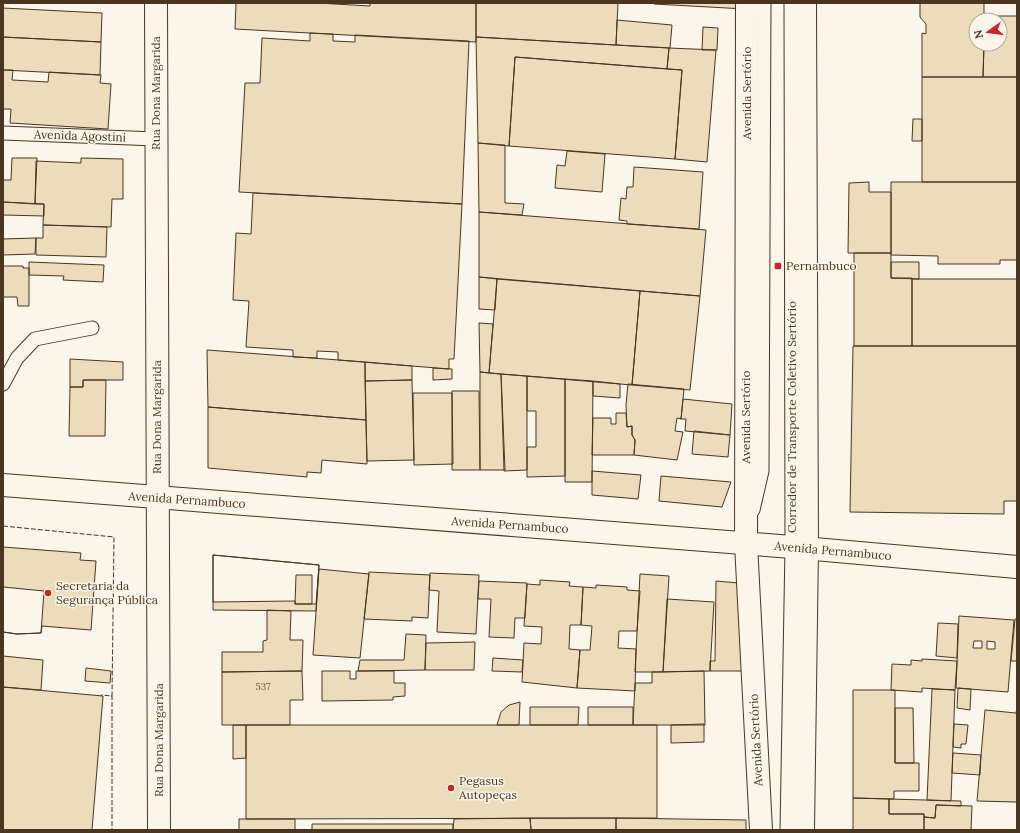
<svg xmlns="http://www.w3.org/2000/svg" width="1020" height="833" font-family="Lora,serif">
<style>
.building{fill:#ecdcbc;stroke:#4a3520;fill-rule:evenodd}
.lines{fill:none;stroke-linecap:round;stroke-linejoin:round}
.service-casing{stroke:#4a3520;stroke-width:15}
.tertiary-casing{stroke:#4a3520;stroke-width:24}
.primary-casing{stroke:#4a3520;stroke-width:24}
.service{stroke:#fbf6e9;stroke-width:13}
.tertiary{stroke:#fbf6e9;stroke-width:22}
.primary{stroke:#fbf6e9;stroke-width:22}
.fence{stroke:#4a3520;stroke-width:1;stroke-dasharray:5 2;stroke-linecap:butt}
.poi-dot{fill:#c62828;stroke:#fbf6e9;stroke-width:1.5}
.labels{text-anchor:middle;stroke-width:3;stroke-linejoin:round;paint-order:stroke}
.number-label{font-size:10px;fill:#725f47}
.street-label{font-size:12px;fill:#4a3520;stroke:#fbf6e9}
.poi-label{font-size:12px;fill:#4a3520;stroke:#fbf6e9;text-anchor:start}
</style>
<rect width="100%" height="100%" fill="#fbf6e9"/>
<path class="building" d="M236,3H317L370,6V3H476V42L235,29Z
M476,3H618L616,45L476,37Z
M654,3H745V9L654,4Z
M920,3H984V20H976V44H984L983,77H922V33L926,34V24L920,17Z
M3,8L102,13L101,42L3,37Z
M996,16H1017V77H983L984,44H1000V20H996Z
M617,20L672,25L670,48L616,45Z
M703,27L718,28L717,50H702Z
M310,33L333,34V41L355,42V35L469,41L462,204L239,192L245,83H260L262,38L310,41Z
M3,37L101,42L100,75L3,70Z
M476,37L669,48L667,69L515,57L509,146L478,143Z
M669,48L716,50L707,162L675,159L682,70L667,69Z
M515,57L682,70L675,159L509,146Z
M3,70H13L12,80L48,82L49,72L101,75L100,83L111,84L108,129L10,123L11,109H3Z
M922,77H1017V182H922Z
M913,119H922V141H912Z
M478,143L505,145V203L524,204L522,215L479,212Z
M567,151L605,154L602,192L555,188L557,165L565,166Z
M12,158H37L35,204L3,202V180H11Z
M81,158L123,159V199H112L111,227L43,225L44,204H35L36,161L81,163Z
M634,167L703,172L699,229L627,224V221L619,220L621,198L626,199L627,187H633Z
M869,182V192H891V253H848L849,183Z
M891,182H1017V260H1000V264H938V256L891,255Z
M253,193L462,204L454,359H449V369L338,360V352L317,351V358L293,357V350L246,347L249,301L233,300L236,233L251,234Z
M3,202L44,204V216L3,215Z
M479,212L706,230L700,296L479,277Z
M43,225L107,227L106,257L36,255V238H43Z
M36,238L35,254L3,255V239Z
M854,253H891V278H912V346H854Z
M29,262L104,265L103,282L63,280L64,276L29,275Z
M891,262H919V279L891,278Z
M3,266H23V268H29V306H18L17,297H3Z
M479,277L497,279L495,310L479,309Z
M497,279L640,291L632,385L489,373Z
M912,279H1017V346H912Z
M640,291L700,296L690,390L632,385Z
M479,323L493,324L489,373L480,372Z
M853,346H1017V501H1004V514L850,512Z
M207,350L365,362L366,420L208,407Z
M70,359L123,362V380H83V387H70Z
M365,362L412,366V380L365,381Z
M433,368L452,369V379L433,380Z
M480,372L501,374L505,470H480Z
M501,374L527,376V470L504,471Z
M527,376L565,379V476L527,477V447H536V411H527Z
M565,379L593,381L592,482H565Z
M83,380H106L105,436H69L70,387H83Z
M412,380L414,460L367,461L365,381Z
M593,381L620,384V398L593,396Z
M628,384L684,389L681,419L677,418L675,431L683,432L677,460L634,455L635,440L632,435V426L627,427L626,405Z
M452,391H479L480,470H452Z
M413,393H452L453,464L414,465Z
M683,399L732,404L730,435L685,431L686,419H681Z
M208,407L366,420L367,464L322,460L321,473L307,472V477L208,468Z
M616,413H626L627,427L632,426V435L635,440L634,455H592L593,418H611V424H616Z
M694,431L730,435L728,457L692,454Z
M592,471L641,475L638,499L592,495Z
M661,476L731,482L722,507L659,501Z
M3,547L81,553L80,560L96,561L91,630L42,626L41,633L17,634L3,632Z
M213,555L319,565L316,611L213,610Z
M213,555L319,565L316,604H295V601L213,602Z
M319,569L369,574L360,658L313,655Z
M369,572L430,575L428,618L412,617V621L364,619Z
M430,573L479,575L476,634L437,632L439,591L429,590Z
M640,574L669,576L663,672H635Z
M296,575H312V604H295Z
M540,580L570,582L569,586L583,587L581,625H570L569,649L580,650L577,688L522,682L524,643L541,644L542,627L524,626L527,584L540,585Z
M479,581L527,583L525,618H515L514,638L489,637L491,599H478Z
M716,581L739,583L743,671H710V661H715Z
M596,585L627,587V590L640,591L637,631H619L618,648L636,649L635,691L577,688L580,650H590L592,626L581,625L583,587L596,588Z
M3,587L44,591L41,633L17,634L3,632Z
M667,599L714,602L710,671L663,672Z
M267,610L291,611L290,640H303L302,671L222,672V652H263V641L267,640Z
M959,616L1014,620L1008,692L956,688ZM974,641H982V648H973ZM987,641L995,642V649H987Z
M1015,619H1017V661H1011Z
M938,623L958,624L957,658L936,656Z
M406,634L426,635L425,670L358,671L360,660H404Z
M475,642L474,670H425L426,643Z
M3,656L43,660L41,690L3,687Z
M493,658L523,660L522,672L492,671Z
M922,659L957,661L955,690L922,688V692L891,690L892,664L911,665V660L922,661Z
M86,668L111,671L110,683L85,681Z
M302,671L303,700H290V725H222V672Z
M322,671H350V679H356V671H394V683H405V696L393,697V700L322,701Z
M704,671L705,725H633L635,683H652V672Z
M3,687L103,696L92,830H3Z
M958,688L971,689L970,710L957,708Z
M932,689L955,690L951,801L927,800Z
M853,690H895V763H919V791H894V799L853,798Z
M520,702L519,725H497L501,712L509,705Z
M530,707H579L578,725H530Z
M588,707H633V725H588Z
M1017,707V802L977,801L985,710L1016,713Z
M895,708H913L914,763H895Z
M704,724V742L671,743V725Z
M954,724L968,725L966,744H961V748L953,747Z
M233,725H246V758L233,759Z
M246,725H657V818L246,819Z
M953,753L981,755L980,775L952,773Z
M853,798L889,799V814H924V830H853Z
M889,799L961,801V806L936,805L935,818L924,817V814H889Z
M936,805L972,806L971,830H924V817L935,818Z
M530,818H616V830H531Z
M530,818L531,830H453L454,819Z
M616,818L746,820V830H616Z
M239,819H295V830H239Z
M312,824H453V830H312Z"/>
<g class="lines">
<defs>
<path id="service" d="M3,133L156,139
M3,384L17,358L35,339L92,328
M753,510L762,471L764,3
M787,830L792,547L791,3"/>
<path id="tertiary" d="M3,485L792,547L1017,567"/>
<path id="primary" d="M156,3L159,830
M747,3L746,544L761,830
M803,830L807,548L805,3"/>
</defs>
<use href="#service" class="service-casing"/>
<use href="#tertiary" class="tertiary-casing"/>
<use href="#primary" class="primary-casing"/>
<use href="#service" class="service"/>
<use href="#tertiary" class="tertiary"/>
<use href="#primary" class="primary"/>
<path class="fence" d="M3,526L114,537L112,696L101,695
M111,696H112V830"/>
</g>
<g class="poi-dot">
<rect x="774" y="262" width="8" height="8" rx="2"/>
<circle cx="48" cy="593" r="4"/>
<circle cx="451" cy="788" r="4"/>
</g>
<g class="labels">
<g class="number-label">
<text x="263" y="690">537</text>
</g>
<g class="street-label">
<text transform="translate(156 93) rotate(-90)" y="4">Rua Dona Margarida</text>
<text transform="translate(747 93) rotate(-90)" y="4">Avenida Sertório</text>
<text transform="translate(80 136) rotate(2)" y="4">Avenida Agostini</text>
<text transform="translate(157 417) rotate(-90)" y="4">Rua Dona Margarida</text>
<text transform="translate(746 417) rotate(-90)" y="4">Avenida Sertório</text>
<text transform="translate(792 417) rotate(-90)" y="4">Corredor de Transporte Coletivo Sertório</text>
<text transform="translate(187 500) rotate(4)" y="4">Avenida Pernambuco</text>
<text transform="translate(510 525) rotate(4)" y="4">Avenida Pernambuco</text>
<text transform="translate(833 551) rotate(5)" y="4">Avenida Pernambuco</text>
<text transform="translate(159 740) rotate(-90)" y="4">Rua Dona Margarida</text>
<text transform="translate(756 740) rotate(-93)" y="4">Avenida Sertório</text>
</g>
<g class="poi-label">
<text x="786" y="270">Pernambuco</text>
<text x="56" y="590">Secretaria da<tspan x="56" dy="14">Segurança Pública</tspan></text>
<text x="459" y="785">Pegasus<tspan x="459" dy="14">Autopeças</tspan></text>
</g>
</g>
<rect width="1020" height="833" fill="none" stroke="#4a3520" stroke-width="8"/>
<g transform="translate(988 32) rotate(256)"><circle r="19" fill="#fbf6e9" stroke="#b4a999"/>
<path d="M0-3L7 15L0 10L-7 15Z" fill="#c62828"/>
<text y="-6" font-size="11" font-weight="bold" text-anchor="middle" fill="#4a3520">N</text>
</g>
</svg>
